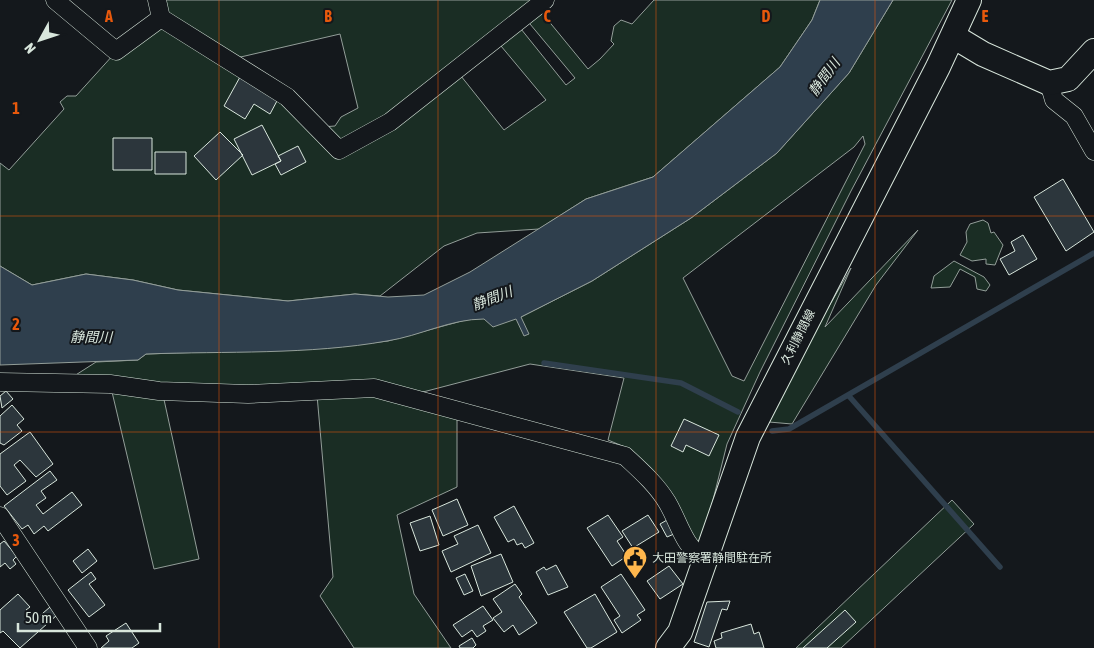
<svg xmlns="http://www.w3.org/2000/svg" width="1094" height="648" font-family="'Asap Condensed','Noto Sans JP',sans-serif">
<style>
.green{fill:#1a2d24;stroke:#939e99;fill-rule:evenodd}
.water{fill:#2f3f4d;stroke:#939e99}
.lines{fill:none;stroke-linecap:round;stroke-linejoin:round}
.stream{stroke:#2f3f4d;stroke-width:5.5}
.building{fill:#2c363c;stroke:#d8e6dc}
.street-casing{stroke:#d8e6dc;stroke-width:19}
.secondary-casing{stroke:#d8e6dc;stroke-width:26}
.street{stroke:#14181c;stroke-width:18}
.secondary{stroke:#14181c;stroke-width:24}
.grid{fill:none;stroke:#e8590c;stroke-width:1;stroke-opacity:0.55}
.labels{text-anchor:middle;stroke-width:4;stroke-linejoin:round;paint-order:stroke}
.street-label{font-size:12px;fill:#d8e6dc;stroke:#14181c}
.poi-label{font-size:12px;fill:#d8e6dc;stroke:#14181c;text-anchor:start}
.water-label{font-size:14px;font-style:italic;fill:#d8e6dc;stroke:#14181c}
.grid-label{font-size:16px;text-anchor:middle;font-weight:bold;fill:#e8590c;stroke:#14181c;stroke-width:4;stroke-linejoin:round;paint-order:stroke}
</style>
<rect width="100%" height="100%" fill="#14181c"/>
<path class="green" d="M159,0H543L389,120L340,147L321,127L335,126L341,117L358,108L340,34L232,59L163,17Z
M654,0H820L812,20L780,67L653,177L586,199L539,229L477,233L444,246L380,296L355,294L288,301L178,290L133,280L86,274L32,285L0,266V163L9,170L64,109L60,102L67,96H76L114,54L161,18L287,97L339,151L457,71L504,130L546,100L496,40L517,24L566,85L575,78L525,18L538,8L588,69L600,59L614,44L611,41L614,26L621,20L632,24Z
M893,0H952L851,191L760,372L727,444L700,552L650,467L625,447L608,440L624,378L530,364L423,392L247,389L71,378L96,362L138,360L146,354L327,348L388,341L469,319L521,317L592,281L691,218L777,153L849,73ZM863,136L865,144L744,381L732,376L683,278L854,147Z
M983,220L988,223L991,233L994,232L1003,245L995,265L986,264V259L972,261L960,255L967,242L966,232L970,224Z
M918,230L876,285L792,424L769,422L794,367L851,268L825,327Z
M954,261L984,277L990,285L986,291L977,289L975,277L960,269L950,287L931,288L934,276Z
M112,392L163,395L199,559L154,569Z
M372,393L457,414V487L397,515L414,594L451,648H354L320,596L333,577L317,395Z
M952,500L974,524L841,648H796Z"/>
<path class="water" d="M820,0H893L849,73L777,153L691,218L592,281L521,317L529,334L524,336L516,319L493,327L484,319C450,319 420,336 387,341C308,355 226,351 146,354L138,360L0,365V266L32,285L86,274L133,280L178,290L288,301L355,294L388,297L424,295L470,272L586,199L653,177L780,67L812,20Z"/>
<g class="lines">
<path class="stream" d="M544,363L681,383L738,412
M848,395L1000,567
M772,431L789,429L1094,253"/>
</g>
<path class="building" d="M240,77L278,99L270,114L254,104L245,119L224,106Z
M262,125L281,161L252,175L234,139Z
M220,132L243,155L216,180L194,156Z
M113,138H152V170H113Z
M298,146L306,162L281,175L275,164L281,161L278,156Z
M155,152H186V174H155Z
M1063,179L1094,232L1066,251L1034,197Z
M1023,235L1037,259L1009,275L1000,259L1015,251L1011,242Z
M6,391L13,399L2,408L0,396Z
M12,405L24,419L17,425L22,431L4,445L0,443V416Z
M684,419L719,435L709,456L686,445L683,452L671,446Z
M30,432L53,464L36,477L20,460L14,465L26,481L7,495L0,486V454Z
M50,471L57,480L41,491L46,498L36,505L43,514L72,492L82,505L48,531L44,526L34,534L28,525L22,529L4,506Z
M457,499L468,525L443,536L432,510Z
M514,506L534,543L525,548L522,543L517,545L514,539L508,542L494,517Z
M608,515L623,537L617,541L627,556L612,566L587,528Z
M648,515L659,532L633,548L622,531Z
M430,516L439,545L420,551L410,523Z
M667,520L674,534L667,537L660,524Z
M478,525L491,553L451,572L442,551L458,544L454,536Z
M4,541L17,556L13,560L16,564L10,569L5,563L0,567V544Z
M88,549L97,561L82,573L73,561Z
M501,554L513,582L481,596L471,566Z
M556,565L568,587L548,595L536,572L544,567L546,570Z
M669,566L683,584L660,599L647,581Z
M91,572L96,579L89,584L105,605L89,617L68,590Z
M465,574L473,591L464,595L456,578Z
M621,574L645,610L637,615L641,620L622,633L614,620L620,616L601,587Z
M515,584L522,594L519,597L537,623L519,635L513,625L504,632L493,618L502,612L493,599Z
M18,594L30,607L26,610L35,620L50,607L57,615L20,648L3,631L0,633V610Z
M595,594L617,632L591,648H587L564,612Z
M730,601L727,610L722,609L709,647L694,642L707,602Z
M483,606L493,620L483,626L486,631L477,637L472,630L462,637L453,625Z
M845,610L856,622L827,648H803Z
M126,623L139,643L132,648H101L109,641L106,636Z
M751,624L754,634L759,632L764,648H716L714,641L722,638L721,633Z
M472,638L476,645L473,648H460L459,646Z"/>
<g class="lines">
<defs>
<path id="street" d="M55,0L116,51L161,18L157,0
M161,18L287,97L339,150L390,122L545,0
M1049,83L1054,100L1074,116L1094,151
M0,382L110,384L159,391L248,394L374,388L625,456C640,470 656,484 667,502C680,524 682,543 704,560
M0,516L88,648"/>
<path id="secondary" d="M953,36L983,54L1049,83L1068,79L1094,51
M668,648L680,632L748,437L938,67L969,0"/>
</defs>
<use href="#street" class="street-casing"/>
<use href="#secondary" class="secondary-casing"/>
<use href="#street" class="street"/>
<use href="#secondary" class="secondary"/>
</g>
<path class="grid" d="M219,0V648M438,0V648M656,0V648M875,0V648M0,216H1094M0,432H1094"/>
<defs>
<symbol id="civic-pin" viewBox="-11 -11 22 30"><path d="M0 17L-7.5 6A9.5 9.5 0 1 1 7.5 6Z" fill="#ffb74d" stroke="#14181c"/><path d="M-.6-6.5H3V-4.5H.6V-3L4-1V1h2V6H-6V1h2V-1L-.6-3ZM-1.2 2.5V6h2.4V2.5Z" fill="#111"/></symbol>
</defs>
<g fill-rule="evenodd">
<use href="#civic-pin" x="621" y="544" width="28" height="38"/>
</g>
<g class="labels">
<g class="street-label">
<text transform="translate(798 337) rotate(-63)" y="4">久利静間線</text>
</g>
<g class="poi-label">
<text x="652" y="562">大田警察署静間駐在所</text>
</g>
<g class="water-label">
<text transform="translate(824 77) rotate(-54)" y="5">静間川</text>
<text transform="translate(492 298) rotate(-21)" y="5">静間川</text>
<text transform="translate(91 337) rotate(1)" y="5">静間川</text>
</g>
</g>
<g class="grid-label">
<text x="109" y="22">A</text>
<text x="328" y="22">B</text>
<text x="547" y="22">C</text>
<text x="766" y="22">D</text>
<text x="985" y="22">E</text>
<text x="16" y="114">1</text>
<text x="16" y="330">2</text>
<text x="16" y="546">3</text>
</g>
<g transform="translate(40 40) rotate(230)" stroke="#14181c" stroke-width="4" paint-order="stroke">
<path d="M0-4L9 19L0 12L-9 19Z" fill="#d8e6dc"/>
<text y="-8" font-size="14" font-weight="bold" text-anchor="middle" fill="#d8e6dc">N</text>
</g>
<path d="M18 623v8h142v-8" fill="none" stroke="#d8e6dc" stroke-width="2.5"/>
<text x="25" y="623" font-size="15" fill="#d8e6dc" stroke="#14181c" stroke-width="4" paint-order="stroke">50 m</text>
</svg>
